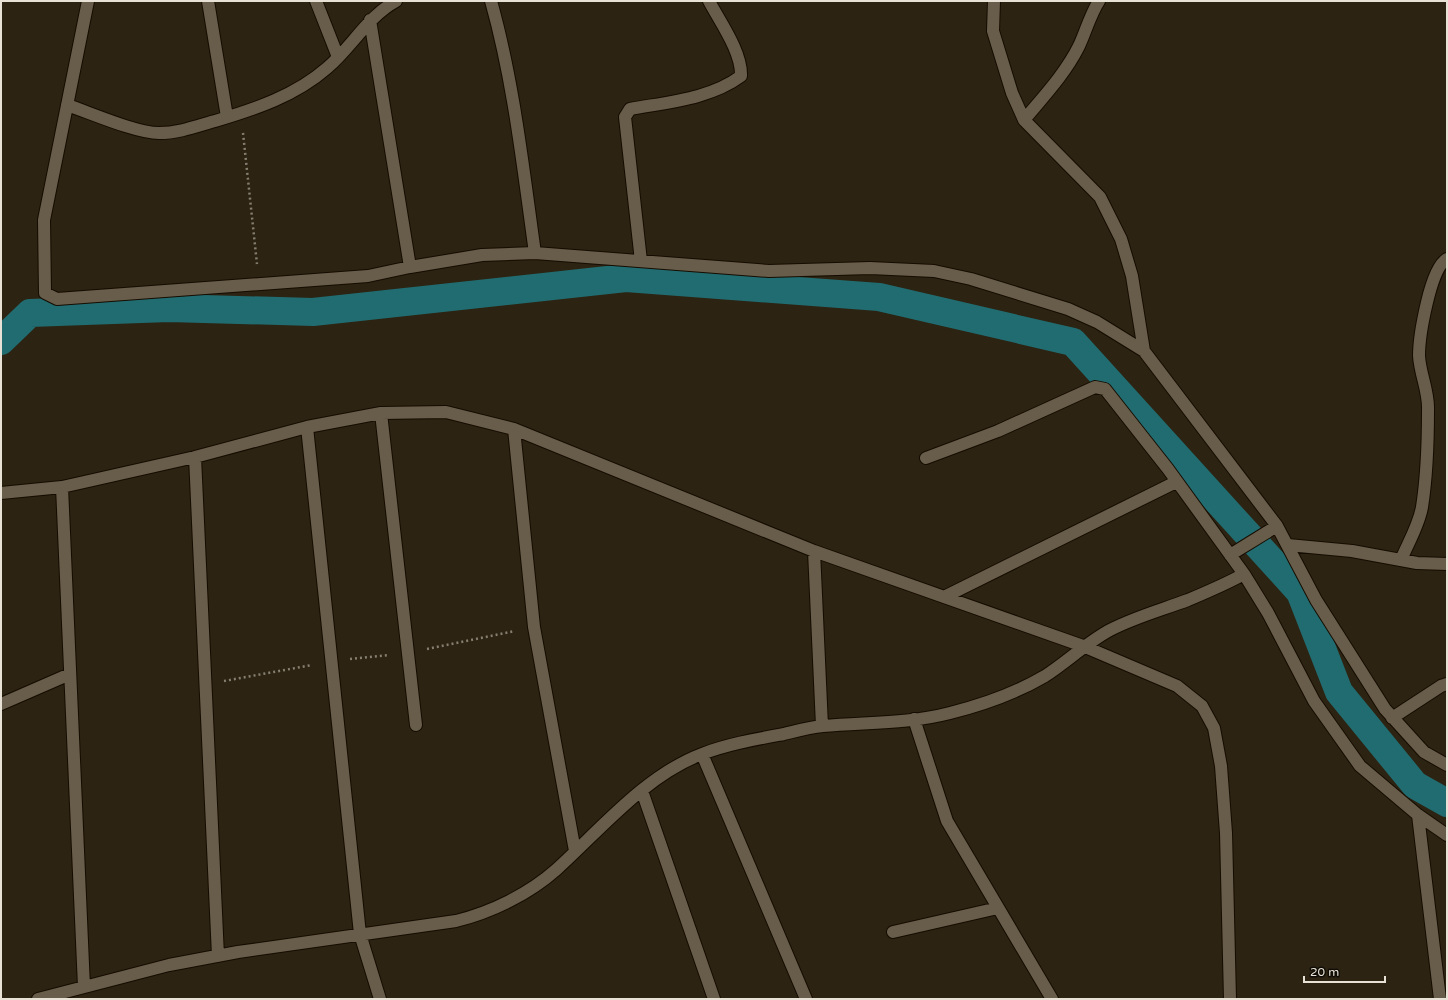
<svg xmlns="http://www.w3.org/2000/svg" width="1448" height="1000" font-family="'Varela Round',sans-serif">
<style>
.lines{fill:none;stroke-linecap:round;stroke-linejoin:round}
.canal{stroke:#216c71;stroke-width:28}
.minor-casing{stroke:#150c01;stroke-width:14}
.path{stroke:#867f71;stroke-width:2.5;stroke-dasharray:2 3;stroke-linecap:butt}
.minor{stroke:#685d4a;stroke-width:12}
</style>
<rect width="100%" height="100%" fill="#2c2312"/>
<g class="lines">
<path class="canal" d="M1,341L30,313L169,308L313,312L626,278L879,297L1073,342L1300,592L1339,692L1415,785L1447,803"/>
<defs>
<path id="minor" d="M88,1L44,220L45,293L57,299L368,276L410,267L482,255L535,253L769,271L870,268L934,271L971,279L1068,309L1097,322L1144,351
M208,1L227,117
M316,1L338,57
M491,1C514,83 523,168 535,253
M994,1L993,31L1012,93L1024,120L1100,197L1121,239L1132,276L1144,351L1277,526
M370,20L410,267
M67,105C91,113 136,133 159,133C179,133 197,126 215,121C255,109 295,96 327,68C352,47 367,17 396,1
M1024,120C1044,96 1065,74 1079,46C1086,31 1090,15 1099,1
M641,261L625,117L630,109C668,102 710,99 741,76C742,52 720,22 709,1
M381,413L416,725
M307,427L360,934L380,999
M514,429L534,627L575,851
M195,457L218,956
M926,458L998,431L1095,387L1105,389L1168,469L1244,574L1268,613L1314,701L1360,766L1418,815L1447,835
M62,487L84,987
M1,493L62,487L195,457L307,427L381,413L446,412L514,429L814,551L1083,646L1177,686L1202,706L1214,728L1221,766L1226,833L1230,999
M1288,545L1352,551L1417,563L1447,564
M814,551L822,726
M1230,555L1277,526L1316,600L1385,709L1424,752L1447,765
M1401,560C1408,543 1419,525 1422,507C1427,475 1428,441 1428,410C1429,392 1420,374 1419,356C1419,337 1430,268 1447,259
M946,596L1176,482
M1,704L70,674
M1392,718L1441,686L1447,684
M914,719L947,821L1052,999
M702,754L806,999
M642,791L714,999
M1418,815L1440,999
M893,932L998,908
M38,999L169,965L238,952L456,921C492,912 529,894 557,869C601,829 646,775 702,754C728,744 757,739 784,734C796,731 810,727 823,726C865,722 908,724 950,713C982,705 1016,693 1045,676C1067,662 1086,643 1110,630C1135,617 1161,610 1188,600C1207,592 1226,584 1244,574"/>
</defs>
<use href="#minor" class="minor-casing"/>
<path class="path" d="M243,133L257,264
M427,649L515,631
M350,659L389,655
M224,681L312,665"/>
<use href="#minor" class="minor"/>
</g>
<rect width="1448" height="1000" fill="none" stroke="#e7e1d6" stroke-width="4"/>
<path d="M1304 976v6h81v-6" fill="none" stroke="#e7e1d6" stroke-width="2"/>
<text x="1310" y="976" font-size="12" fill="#e7e1d6" stroke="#110d06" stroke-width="3" paint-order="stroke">20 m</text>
</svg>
